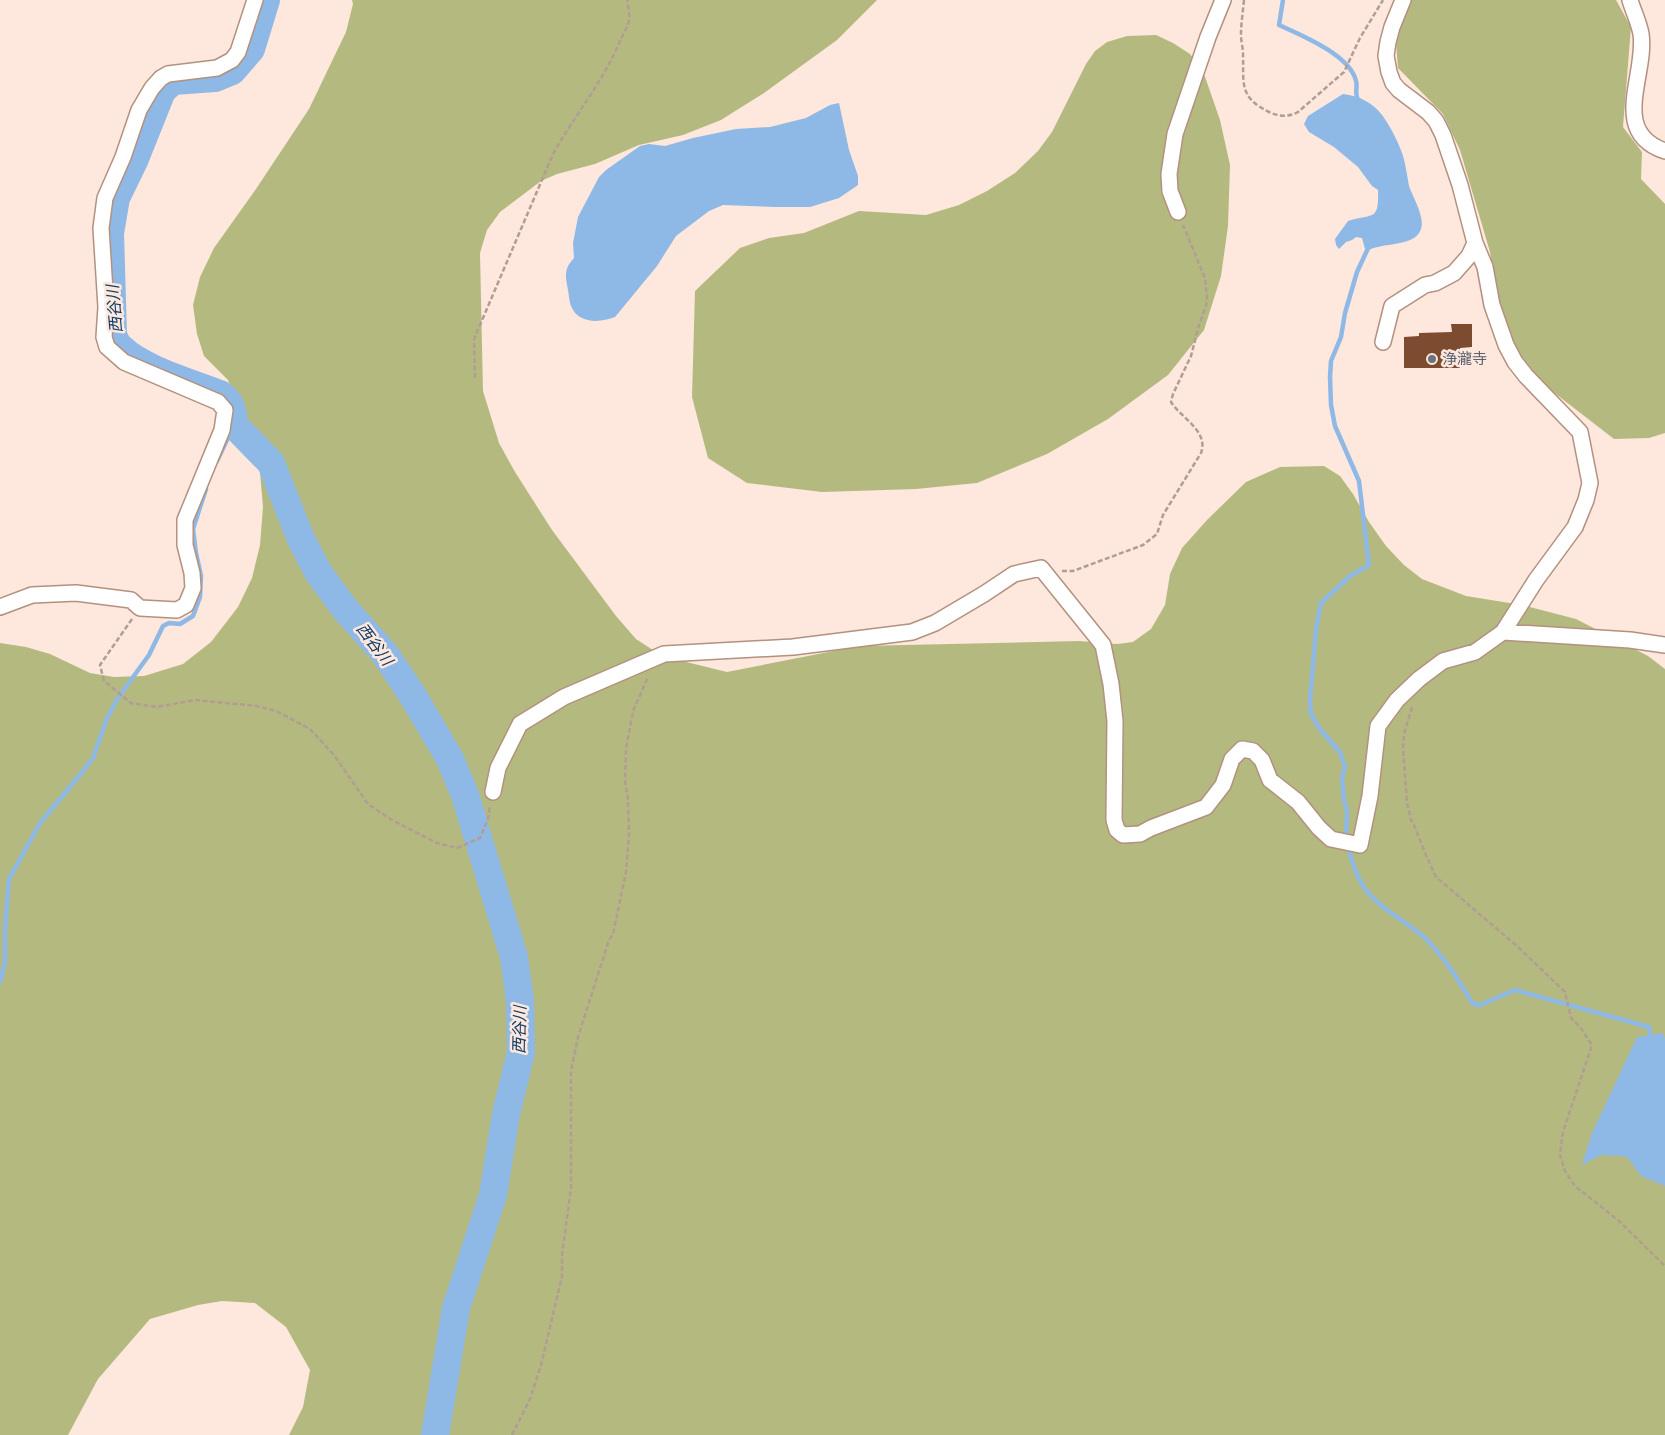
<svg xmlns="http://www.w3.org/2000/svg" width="1665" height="1435" font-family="'Source Sans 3','Noto Sans JP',sans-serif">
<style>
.forest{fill:#b4ba7f}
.water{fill:#8eb8e5}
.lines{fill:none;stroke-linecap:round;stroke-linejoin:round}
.stream{stroke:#8eb8e5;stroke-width:4.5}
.river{stroke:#8eb8e5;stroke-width:28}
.building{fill:#7d4b2f}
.street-casing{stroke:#b3917f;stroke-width:18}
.path{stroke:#b19d94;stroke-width:2.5;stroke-dasharray:5 2.5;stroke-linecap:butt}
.street{stroke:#fff;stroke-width:15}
.worship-dot{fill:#6b7280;stroke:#fee7dc;stroke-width:2}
.labels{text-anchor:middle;stroke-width:5;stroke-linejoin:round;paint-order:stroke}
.worship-label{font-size:15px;fill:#5b616d;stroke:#fee7dc;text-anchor:start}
.water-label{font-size:16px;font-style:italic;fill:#0e3c66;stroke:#fee7dc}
</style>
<rect width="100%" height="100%" fill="#fee7dc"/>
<path class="forest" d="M352,0H877L837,40L764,93L721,120L683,135L639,145L595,164L557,174L541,181L500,212L487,230L480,253L483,391L499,443L515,472L552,530L616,616L636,639L662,656L727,672L859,646L1079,641L1117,644L1133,642L1151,629L1165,605L1170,574L1182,548L1207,520L1246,482L1280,467L1324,466L1340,476L1353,494L1369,522L1386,546L1404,565L1422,579L1466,596L1522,605L1576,619L1648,656L1665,669V1435H289L303,1407L310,1370L286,1327L255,1303L222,1301L198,1305L150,1319L98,1379L68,1435H0V643L26,647L50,654L90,673L114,677L144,676L183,664L211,642L238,607L252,578L260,545L263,507L259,461L228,380L204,356L197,334L193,305L200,277L214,248L256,189L309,109L346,32L353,4Z
M1410,0H1616L1631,27L1623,127L1642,152L1641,179L1665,204V433L1649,438L1614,439L1530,374L1501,318L1490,252L1460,150L1443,114L1398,68L1396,43Z
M1156,35L1173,43L1190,54L1203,71L1220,120L1230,165L1228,226L1221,276L1204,330L1168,375L1108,419L1047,454L977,483L916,489L822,492L747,483L708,458L692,397L695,291L740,248L769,238L804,233L859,211L926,215L959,205L987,191L1015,173L1038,151L1052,132L1086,64L1095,51L1107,42L1127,36Z"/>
<path class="water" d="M1343,94C1359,96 1372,102 1382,115C1389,124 1400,145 1403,156C1406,166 1407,176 1409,186C1413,198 1428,221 1419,233C1411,246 1382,243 1369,250L1365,249L1362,238L1356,237L1352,240L1346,242L1339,249L1336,245L1335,239L1348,221C1373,213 1379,222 1378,190L1372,186L1358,167L1334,147L1309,132L1304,124L1308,116Z
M839,103L849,150L858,176V185L839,198L810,207H776L723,205L709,211L676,236L657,266L615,317C600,323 578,324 571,306C569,301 569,295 568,290C565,275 564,269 574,258L573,243L578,217L599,177L606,170L640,146L649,144L665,146L693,138L736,129L770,127L806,118L830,105Z
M1662,1033L1665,1038V1186L1641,1176L1628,1158L1623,1156L1601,1155L1582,1165L1592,1133L1637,1037Z"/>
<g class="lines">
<path class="stream" d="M1283,0L1279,25C1301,35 1350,55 1356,81C1358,88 1354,92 1358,100
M217,461L234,425
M1346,838L1347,811L1344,800L1342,778L1345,767L1340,752L1319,728L1311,714L1310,700L1316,629L1321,603L1350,576L1369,565L1359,481L1335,426L1331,405L1330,377L1331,361L1341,337L1345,313L1357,272L1370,244
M1348,846C1352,864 1358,883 1372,897C1386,912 1410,924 1426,939C1445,958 1459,981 1473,1004L1480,1005L1515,990L1649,1027L1651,1041
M0,982L5,963V929L9,879L40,823L83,771L93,758L107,718L118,698L149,655L163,626L169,623L180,624L193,616L200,597L201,576L196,553L193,529L206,489"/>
<path class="river" d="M266,0L251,49L232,71L215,78L173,81L162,91L134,161L116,198L110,233L113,335C115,340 117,345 121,348C142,369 192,383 220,394C232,403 233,410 234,425L271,463L300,537L318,572L345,609L385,654L413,696L450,759L465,795L514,957L520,1001L521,1052L506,1114L493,1195L456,1308L435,1435"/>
</g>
<path class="building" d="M1451,324H1472V347L1460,348V368H1404V337L1419,336V333L1452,332Z"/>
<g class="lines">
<defs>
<path id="street" d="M1630,0C1633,11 1639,22 1641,34C1647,75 1609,132 1665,151
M1178,212L1170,191L1169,174L1175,134L1208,37L1223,0
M1383,342L1392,306L1425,285L1435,283L1454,273L1469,256L1475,243
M0,607L32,595L76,593L131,600L140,608L177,610L186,605L193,588L192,573L185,545V520L222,430L225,410L218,402L124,362L107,347L104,337L106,307L101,228L105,198L123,157L139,110L152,88L161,78L168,74L217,68L232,60L238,52L255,0
M1503,632L1630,640L1665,645
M493,792L498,768L520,724L564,697L664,654L793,647L912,632L935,623L984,594L1014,574L1041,568L1103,645L1111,684L1115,721L1114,820L1117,830L1123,835L1140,834L1151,828L1206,807L1223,785L1232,759L1242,749L1253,751L1262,760L1270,780L1298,802L1319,828L1331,839L1360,845L1370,796L1378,726L1397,700L1419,679L1443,661L1475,652L1503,632L1536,580L1575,527L1586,500L1590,483L1580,432L1526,376L1515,362L1506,345L1492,305L1485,267L1475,243L1460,185L1443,135L1436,121L1428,112L1399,90L1393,83L1389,72L1386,56L1388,42L1392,27L1403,0"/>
</defs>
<use href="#street" class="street-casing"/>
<path class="path" d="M1244,0C1243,11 1241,23 1241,35C1241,41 1243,48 1243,54C1244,82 1238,97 1269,112C1279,117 1289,117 1298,112L1344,72L1360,38L1383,0
M475,378L474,339L553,154C574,116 603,82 620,41C623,34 629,26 629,19C630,13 628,6 627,0
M1062,571H1073L1143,545L1157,534L1163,515L1201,453C1209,431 1181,418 1171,402L1173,394L1191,356L1199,325L1206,306L1207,298L1205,278L1183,225
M132,619L100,665L104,681L131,703L157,707L195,700L257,706L276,711L310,729L334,755L368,804L392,820L437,843L457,848L480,838L488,819L490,805
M1412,707L1404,734L1403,749L1407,802L1411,820L1414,825L1425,853L1436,877L1517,946L1565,992L1571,1018L1580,1027L1592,1045L1563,1132L1560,1155L1565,1171L1575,1186L1619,1221L1665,1266
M512,1435L530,1399L541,1365L562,1276V1255L571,1188V1071L578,1037L609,940L613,934L626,872L629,834L628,799L625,781L626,749L633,711L648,677"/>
<use href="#street" class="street"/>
</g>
<circle class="worship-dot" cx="1432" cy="359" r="5"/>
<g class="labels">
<g class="worship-label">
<text x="1442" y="364">浄瀧寺</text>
</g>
<g class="water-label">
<text transform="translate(114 309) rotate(-95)" y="6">西谷川</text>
<text transform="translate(375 644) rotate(53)" y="6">西谷川</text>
<text transform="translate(519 1030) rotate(-89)" y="6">西谷川</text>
</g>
</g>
</svg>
